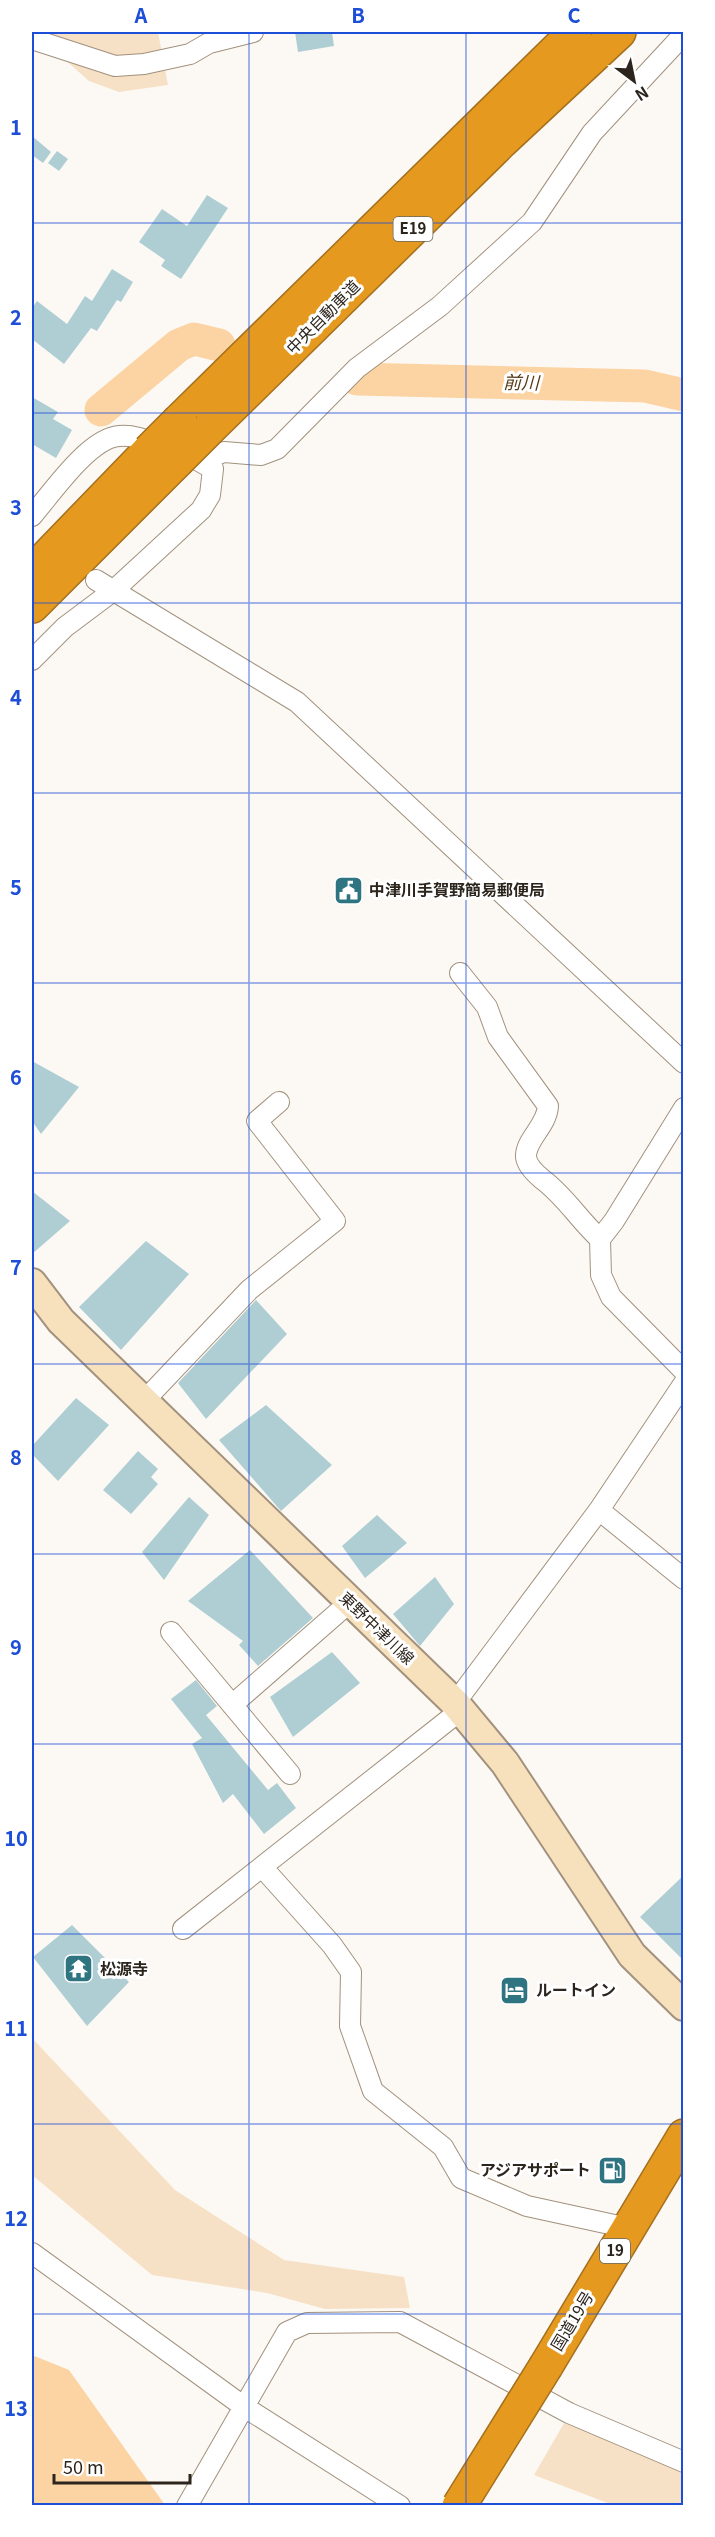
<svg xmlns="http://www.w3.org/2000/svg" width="715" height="2537" font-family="Georgia,'Noto Sans JP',serif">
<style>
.green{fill:#f7e1c6}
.water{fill:#fcd4a4}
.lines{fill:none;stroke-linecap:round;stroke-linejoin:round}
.river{stroke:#fcd4a4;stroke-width:33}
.building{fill:#aeced4}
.street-casing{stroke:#a2917d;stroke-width:22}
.secondary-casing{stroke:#a2917d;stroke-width:32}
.highway-casing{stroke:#a4701e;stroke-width:36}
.street{stroke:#fff;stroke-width:20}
.secondary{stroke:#f7e0bc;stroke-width:28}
.highway{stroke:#e5991e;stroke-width:33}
.highway-bridge-casing{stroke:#a4701e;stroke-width:36;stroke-linecap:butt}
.highway-bridge{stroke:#e5991e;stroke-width:33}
.grid{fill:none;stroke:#1d4ed8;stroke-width:1.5;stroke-opacity:0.55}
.labels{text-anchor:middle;stroke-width:6;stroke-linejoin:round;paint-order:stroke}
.shield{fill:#fff;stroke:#6b6661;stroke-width:1.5}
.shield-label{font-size:15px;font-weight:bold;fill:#2c251d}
.street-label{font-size:16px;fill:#2c251d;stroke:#fff}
.poi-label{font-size:16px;font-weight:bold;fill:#2c251d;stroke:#fff;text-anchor:start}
.water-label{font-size:18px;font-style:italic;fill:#573c19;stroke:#fff}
.neatline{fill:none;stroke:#1d4ed8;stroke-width:2}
.grid-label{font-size:20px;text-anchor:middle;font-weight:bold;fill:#1d4ed8}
</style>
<rect width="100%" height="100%" fill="#fcf9f4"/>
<path class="green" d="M34,32H158L168,85L119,92L89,81Z
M32,2038L175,2190L284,2260L404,2277L410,2308L325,2309L267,2293L152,2275L32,2175Z
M567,2418L683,2471V2505H613L534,2475Z"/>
<path class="water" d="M32,2355L69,2370L165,2505H32Z"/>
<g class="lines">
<path class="river" d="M357,379L645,386L684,395
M101,410L179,345L194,339L219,345"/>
</g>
<path class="building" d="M295,32H332L334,46L298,52Z
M32,136L51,152L43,163L32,155Z
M57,151L68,159L59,171L48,163Z
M207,195L228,208L181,279L161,266L165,260L139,242L162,209L187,226Z
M112,269L133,282L121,302L117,300L97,331L91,328L64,364L32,339V308L37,301L67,324L85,296L92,301Z
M32,397L58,412L53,419L72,430L56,458L32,444Z
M32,1061L79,1087L41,1134L32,1121Z
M32,1191L70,1221L32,1254Z
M146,1241L189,1274L121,1350L79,1307Z
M256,1300L287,1334L206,1419L178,1383Z
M76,1398L109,1425L58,1481L32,1454V1446Z
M266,1405L332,1465L281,1511L219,1440Z
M138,1451L158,1469L151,1477L158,1484L131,1514L103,1490Z
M189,1497L209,1515L164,1580L142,1552Z
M377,1515L407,1543L365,1578L342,1546Z
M250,1550L313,1618L258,1666L239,1645L243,1641L188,1601Z
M435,1577L454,1604L420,1646L393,1614Z
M332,1652L360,1683L293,1737L270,1697Z
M196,1680L217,1706L206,1715L268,1790L277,1783L296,1808L264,1834L233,1794L223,1803L192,1744L202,1738L171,1699Z
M684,1875V1961L640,1917Z
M72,1925L129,1982L87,2026L33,1957Z"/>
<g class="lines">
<defs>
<path id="street" d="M32,39L115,66L144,64L190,54L209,43L253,32
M200,461L224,452L261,455L277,449L357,368L440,306L532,222L592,133L684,34
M32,516C51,494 89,438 119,436C135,434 150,442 164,447
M96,580L297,702L684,1063
M32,660L65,627L113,591L201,510L210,495L213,469L192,457
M460,973L487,1007L498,1037L548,1106C547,1126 525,1140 526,1157C527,1165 536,1174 542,1179C566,1197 579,1220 600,1239
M684,1108L614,1221L600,1239L601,1275L611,1297L684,1371
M144,1401L249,1290L335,1221L257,1121L279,1102
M599,1510L684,1579
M171,1632L290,1774
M455,1703L599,1510L684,1383
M232,1705L350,1602
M263,1868L332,1945L351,1972L350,2026L373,2091L443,2147L461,2178L527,2206L628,2228
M183,1929L461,1710
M32,2253L243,2406L400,2506
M187,2506L287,2332L307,2323L400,2322L569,2413L684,2462"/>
<path id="secondary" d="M32,1283L61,1321L455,1703L505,1763L632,1955L684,2006"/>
<path id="highway" d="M180,420L575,32
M209,429L502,141L619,32
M32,572L149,451
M32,606L177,461
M546,2366L684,2136"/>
</defs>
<use href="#street" class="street-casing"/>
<use href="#secondary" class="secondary-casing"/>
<use href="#highway" class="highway-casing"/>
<use href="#street" class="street"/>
<use href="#secondary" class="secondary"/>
<use href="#highway" class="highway"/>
<defs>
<path id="highway-bridge" d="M149,451L180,420
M177,461L209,429
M459,2506L546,2366"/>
</defs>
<use href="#highway-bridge" class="highway-bridge-casing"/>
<use href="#highway-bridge" class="highway-bridge"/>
</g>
<path class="grid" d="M249,32V2506M466,32V2506M32,223H684M32,413H684M32,603H684M32,793H684M32,983H684M32,1173H684M32,1364H684M32,1554H684M32,1744H684M32,1934H684M32,2124H684M32,2314H684"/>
<defs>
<symbol id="civic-square" viewBox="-11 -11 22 22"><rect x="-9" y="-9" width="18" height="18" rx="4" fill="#2e7481" stroke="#fff"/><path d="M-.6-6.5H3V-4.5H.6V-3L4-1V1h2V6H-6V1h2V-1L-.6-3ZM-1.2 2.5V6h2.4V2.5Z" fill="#fff"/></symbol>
<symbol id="temple-square" viewBox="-11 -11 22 22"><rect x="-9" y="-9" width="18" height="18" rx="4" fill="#2e7481" stroke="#fff"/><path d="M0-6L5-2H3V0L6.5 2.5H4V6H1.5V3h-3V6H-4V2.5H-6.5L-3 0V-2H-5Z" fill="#fff"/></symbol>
<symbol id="hotel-square" viewBox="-11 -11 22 22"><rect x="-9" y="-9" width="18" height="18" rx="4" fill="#2e7481" stroke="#fff"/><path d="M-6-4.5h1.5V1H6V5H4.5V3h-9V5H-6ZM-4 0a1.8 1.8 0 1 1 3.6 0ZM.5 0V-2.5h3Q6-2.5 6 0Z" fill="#fff"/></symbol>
<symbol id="fuel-square" viewBox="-11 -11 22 22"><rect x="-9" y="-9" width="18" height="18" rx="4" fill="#2e7481" stroke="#fff"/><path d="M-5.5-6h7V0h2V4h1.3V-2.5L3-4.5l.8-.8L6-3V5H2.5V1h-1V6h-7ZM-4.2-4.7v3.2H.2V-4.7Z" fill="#fff"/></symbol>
</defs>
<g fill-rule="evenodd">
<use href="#civic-square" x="332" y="874" width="33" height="33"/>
<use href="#temple-square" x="62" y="1952" width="33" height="33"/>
<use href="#hotel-square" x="498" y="1974" width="33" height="33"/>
<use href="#fuel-square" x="596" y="2154" width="33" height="33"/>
</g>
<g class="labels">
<g class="shield">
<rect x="393.5" y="217" width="39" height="24" rx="4.5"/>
<rect x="600" y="2239" width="30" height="24" rx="4.5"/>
</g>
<g class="shield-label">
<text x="413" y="234">E19</text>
<text x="615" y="2256">19</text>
</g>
<g class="street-label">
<text transform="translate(323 317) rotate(-45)" y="6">中央自動車道</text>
<text transform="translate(377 1628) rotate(44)" y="6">東野中津川線</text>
<text transform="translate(572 2321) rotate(-59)" y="6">国道19号</text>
</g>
<g class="poi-label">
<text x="369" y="896">中津川手賀野簡易郵便局</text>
<text x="100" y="1975">松源寺</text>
<text x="536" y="1996">ルートイン</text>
<text x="591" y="2176" text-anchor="end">アジアサポート</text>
</g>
<g class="water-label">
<text transform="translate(521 383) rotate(1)" y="6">前川</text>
</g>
</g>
<rect width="715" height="2537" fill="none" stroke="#ffffff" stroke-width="66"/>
<g transform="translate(634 81) rotate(148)" stroke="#ffffff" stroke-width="4.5" paint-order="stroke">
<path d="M0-4.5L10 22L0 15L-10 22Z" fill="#2c251d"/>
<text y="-9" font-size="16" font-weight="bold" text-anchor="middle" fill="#2c251d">N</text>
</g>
<path d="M54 2474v9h136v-9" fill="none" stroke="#2c251d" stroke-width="3"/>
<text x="63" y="2474" font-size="18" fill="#2c251d" stroke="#ffffff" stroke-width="4.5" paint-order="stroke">50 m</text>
<rect x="33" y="33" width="649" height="2471" class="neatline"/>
<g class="grid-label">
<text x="141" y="23">A</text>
<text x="358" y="23">B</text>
<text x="574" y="23">C</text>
<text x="16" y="135">1</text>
<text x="16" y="325">2</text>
<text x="16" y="515">3</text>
<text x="16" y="705">4</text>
<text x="16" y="895">5</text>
<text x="16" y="1085">6</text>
<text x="16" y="1275">7</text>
<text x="16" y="1465">8</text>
<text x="16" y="1655">9</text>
<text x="16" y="1846">10</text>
<text x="16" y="2036">11</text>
<text x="16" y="2226">12</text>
<text x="16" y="2416">13</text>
</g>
</svg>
